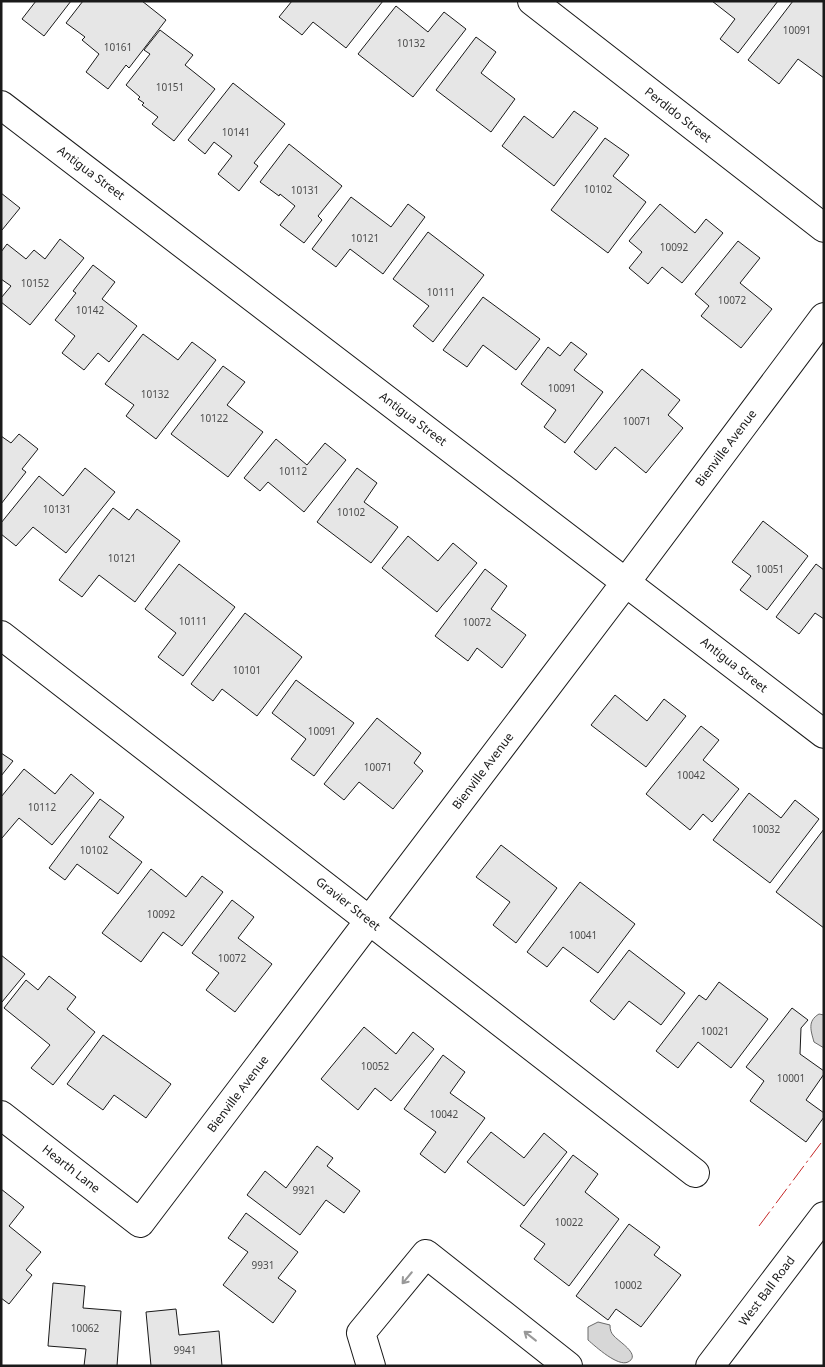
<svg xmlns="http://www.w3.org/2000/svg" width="825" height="1367" font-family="'Noto Sans',sans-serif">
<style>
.water{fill:#d7d7d7;stroke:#6a6a6a}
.building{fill:#e6e6e6;stroke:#1a1a1a}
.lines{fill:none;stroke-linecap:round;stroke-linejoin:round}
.minor-casing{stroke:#1a1a1a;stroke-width:30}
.major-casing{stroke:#1a1a1a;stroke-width:30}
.minor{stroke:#fff;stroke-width:28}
.major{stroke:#fff;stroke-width:28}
.power{stroke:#c62828;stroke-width:1;stroke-dasharray:18 4 2.5 4;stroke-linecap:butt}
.oneway{stroke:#989898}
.labels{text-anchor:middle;stroke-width:4;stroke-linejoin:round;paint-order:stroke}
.number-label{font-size:10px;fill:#4d4d4d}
.street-label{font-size:12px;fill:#1a1a1a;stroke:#fff}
</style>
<rect width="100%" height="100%" fill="#fff"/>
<path class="water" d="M819,1014L824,1015V1048L814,1042C811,1031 807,1021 819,1014Z
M598,1322L610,1325C610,1330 611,1333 614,1336C618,1341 642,1355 628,1362C618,1367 596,1347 588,1340V1327Z"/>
<path class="building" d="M36,1H71L44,36L22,19Z
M83,1H142L166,20L129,68L126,65L108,89L86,72L99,54L82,40L85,37L66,23Z
M292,1H383L346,48L313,22L302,35L279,17Z
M712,1H778L738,53L720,39L735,19Z
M793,1H824V78L798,59L779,84L748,60Z
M396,6L428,32L444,12L466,29L413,97L358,54Z
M160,30L193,55L185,65L215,89L174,141L152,124L158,117L142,105L144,103L138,99L140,97L126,85L150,54L144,50Z
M476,37L496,52L481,73L515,99L491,132L436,90Z
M233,83L285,124L254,163L258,166L239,191L218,174L232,156L214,142L205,154L188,140Z
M574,111L598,128L554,186L502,146L524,116L553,138Z
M605,138L629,155L613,176L646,202L608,253L551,210Z
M289,144L342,186L318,216L322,220L304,243L280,225L295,206L280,194L279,196L260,182Z
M1,193L20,208L2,230L1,229Z
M351,197L391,227L408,204L425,217L383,274L350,249L336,267L312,249Z
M660,204L695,233L706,219L723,233L682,283L662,267L648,284L629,268L642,252L629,241Z
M428,232L484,275L433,342L413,326L429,306L393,279Z
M60,239L84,258L30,325L1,302V298L11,286L1,279V252L7,244L26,259L34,250L45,259Z
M738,241L760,258L740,283L772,309L741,348L701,316L709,306L695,294Z
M93,265L115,282L102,299L137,326L109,362L98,353L84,370L62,353L75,336L55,320L76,293L73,291Z
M483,297L540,339L516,370L483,345L467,367L443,350Z
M143,334L178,360L192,342L216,360L156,439L126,416L134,405L105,384Z
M571,342L587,354L574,370L603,392L565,443L544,427L556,410L521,384L548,347L560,356Z
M223,366L245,382L227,405L263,432L228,477L171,434Z
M642,369L680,400L668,415L683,428L646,473L615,447L596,470L574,452Z
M19,434L38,449L22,469L26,472L1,504V436L11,443Z
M276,439L307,465L325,443L346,460L304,512L268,482L260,491L244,478Z
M85,468L115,492L66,553L33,527L16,546L1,534V523L39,476L63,496Z
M357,468L377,483L364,502L398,527L371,563L317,522Z
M113,508L129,520L137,509L180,541L135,602L99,575L82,597L59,580Z
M763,521L808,556L767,610L740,590L751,576L732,562Z
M408,536L438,561L453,543L477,563L437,612L382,568Z
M179,564L235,607L183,676L158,657L176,633L145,609Z
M816,564L824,570V619L815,613L799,634L776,617Z
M485,569L507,586L491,609L526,635L502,668L477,648L468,661L435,636Z
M245,613L302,657L257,716L222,689L213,701L191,684Z
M296,680L354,723L314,776L291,759L306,739L272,713Z
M615,695L647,721L664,699L686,716L646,767L591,725Z
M377,718L421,753L414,763L423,771L393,809L359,782L344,800L324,784Z
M701,726L719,740L703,760L739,789L712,822L703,814L690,830L646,794Z
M1,753L13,761L1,776Z
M24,769L55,794L71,774L94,793L52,845L19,818L2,838L1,837V797Z
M749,793L781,818L795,800L819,819L770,883L713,840Z
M100,799L124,817L109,837L142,862L118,894L77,864L65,880L49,868Z
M824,829V928L776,892Z
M501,845L557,888L516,943L493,925L510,902L476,877Z
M151,869L186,897L202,876L223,892L182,946L163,932L141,962L102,933Z
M580,882L635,924L598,973L563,947L547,967L527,952Z
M232,900L254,917L238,938L272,964L235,1012L206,990L219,973L192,953Z
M629,950L685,993L661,1025L629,1001L614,1020L590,1001Z
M1,955L25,974L2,1002L1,1001Z
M49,976L76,997L67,1009L95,1032L53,1085L31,1068L50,1045L4,1008L26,980L38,990Z
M719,982L768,1019L731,1068L698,1042L678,1068L656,1051L699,995L706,1000Z
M792,1008L808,1020L801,1028L800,1054L824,1071V1074L806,1100L824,1113V1117L806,1142L750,1101L764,1081L746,1067Z
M364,1027L396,1054L413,1032L434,1049L391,1101L375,1088L358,1110L321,1079Z
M103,1035L171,1084L146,1118L114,1095L103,1110L67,1084Z
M443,1055L465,1072L450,1093L485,1118L445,1173L420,1154L436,1132L404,1109Z
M491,1132L524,1158L544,1133L567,1152L524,1206L467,1162Z
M317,1146L333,1158L327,1166L360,1191L344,1213L326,1200L300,1235L247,1195L265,1171L286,1188Z
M573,1155L598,1174L585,1192L619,1219L569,1286L534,1259L545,1244L520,1226Z
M1,1189L24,1207L9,1226L41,1252L26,1270L32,1275L9,1304L1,1298Z
M246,1213L298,1252L278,1278L296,1291L273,1323L223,1285L248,1252L228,1238Z
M629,1224L660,1247L654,1255L681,1275L641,1327L616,1309L608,1320L576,1296Z
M53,1283L85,1286L83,1308L121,1311L117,1366H84L86,1349L48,1346Z
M176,1309L179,1335L219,1331L222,1366H151L146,1312Z"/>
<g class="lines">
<defs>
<path id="minor" d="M532,1L824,228
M1,105L824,734
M1,635L695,1173
M1,1115L140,1223L626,582L824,317
M371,1366L361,1333L426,1254L568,1366"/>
<path id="major" d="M710,1366L824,1216"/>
</defs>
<use href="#minor" class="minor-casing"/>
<use href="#major" class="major-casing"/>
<use href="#minor" class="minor"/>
<use href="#major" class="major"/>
<path class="power" d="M759,1226L824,1139"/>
</g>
<defs><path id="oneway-shaft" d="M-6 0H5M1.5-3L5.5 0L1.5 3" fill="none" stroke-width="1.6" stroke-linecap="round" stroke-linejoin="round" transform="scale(1.25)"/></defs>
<g class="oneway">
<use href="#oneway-shaft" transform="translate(407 1278) rotate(130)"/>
<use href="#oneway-shaft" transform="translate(530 1336) rotate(-142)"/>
</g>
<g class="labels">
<g class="number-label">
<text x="797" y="34">10091</text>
<text x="411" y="47">10132</text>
<text x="118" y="51">10161</text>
<text x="170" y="91">10151</text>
<text x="236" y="136">10141</text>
<text x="598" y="193">10102</text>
<text x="305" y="194">10131</text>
<text x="365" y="242">10121</text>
<text x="674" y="251">10092</text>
<text x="35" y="287">10152</text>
<text x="441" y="296">10111</text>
<text x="732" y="304">10072</text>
<text x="90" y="314">10142</text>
<text x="562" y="392">10091</text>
<text x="155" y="398">10132</text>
<text x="214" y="422">10122</text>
<text x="637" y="425">10071</text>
<text x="293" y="475">10112</text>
<text x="57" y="513">10131</text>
<text x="351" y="516">10102</text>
<text x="122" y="562">10121</text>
<text x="770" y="573">10051</text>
<text x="193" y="625">10111</text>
<text x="477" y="626">10072</text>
<text x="247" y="674">10101</text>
<text x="322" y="735">10091</text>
<text x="378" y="771">10071</text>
<text x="691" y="779">10042</text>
<text x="42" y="811">10112</text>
<text x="766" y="833">10032</text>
<text x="94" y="854">10102</text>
<text x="161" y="918">10092</text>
<text x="583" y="939">10041</text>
<text x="232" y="962">10072</text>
<text x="715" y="1035">10021</text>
<text x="375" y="1070">10052</text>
<text x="791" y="1082">10001</text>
<text x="444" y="1118">10042</text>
<text x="304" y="1194">9921</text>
<text x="569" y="1226">10022</text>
<text x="263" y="1269">9931</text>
<text x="628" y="1289">10002</text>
<text x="85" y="1332">10062</text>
<text x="185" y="1354">9941</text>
</g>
<g class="street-label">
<text transform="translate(678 115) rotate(38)" y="4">Perdido Street</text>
<text transform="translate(91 173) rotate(37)" y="4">Antigua Street</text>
<text transform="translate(413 419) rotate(37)" y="4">Antigua Street</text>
<text transform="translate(726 448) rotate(-53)" y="4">Bienville Avenue</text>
<text transform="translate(734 665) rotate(38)" y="4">Antigua Street</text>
<text transform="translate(483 771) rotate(-53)" y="4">Bienville Avenue</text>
<text transform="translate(348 904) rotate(38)" y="4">Gravier Street</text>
<text transform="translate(238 1094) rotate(-53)" y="4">Bienville Avenue</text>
<text transform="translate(71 1169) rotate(38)" y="4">Hearth Lane</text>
<text transform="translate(767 1291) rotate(-53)" y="4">West Ball Road</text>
</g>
</g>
<rect width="825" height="1367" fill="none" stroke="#1a1a1a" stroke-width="5"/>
</svg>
